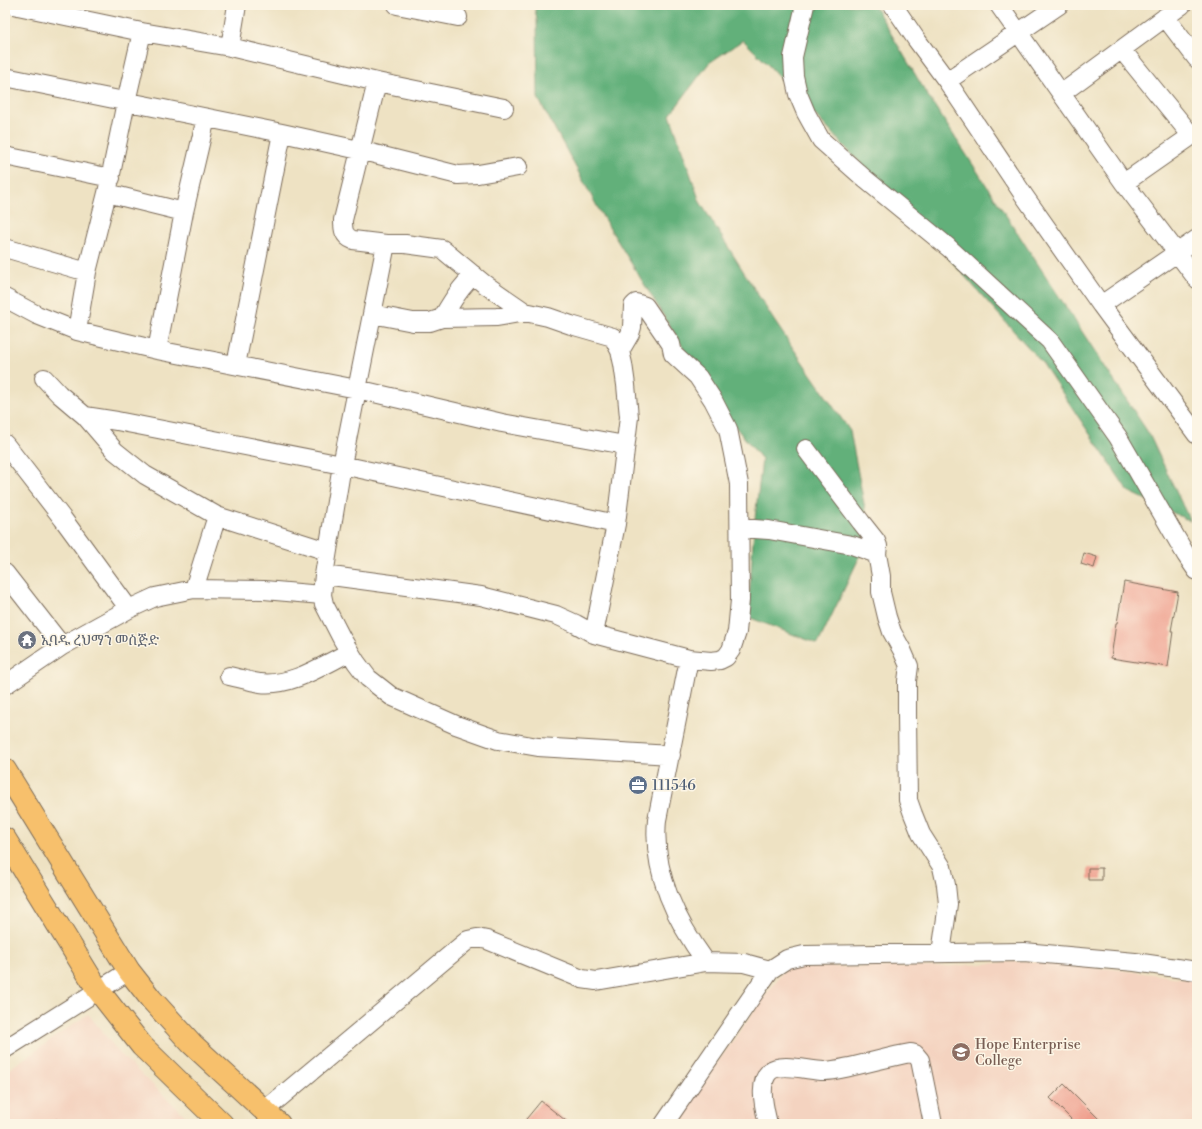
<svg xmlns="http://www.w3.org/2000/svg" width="1202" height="1129" font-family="'Libre Bodoni','Noto Serif Ethiopic',serif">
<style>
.built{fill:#f4d3c0}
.forest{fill:#62b07a;stroke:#4e6d4c}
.building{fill:#ef9e8c}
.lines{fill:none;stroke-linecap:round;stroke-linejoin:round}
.minor-casing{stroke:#7a6a58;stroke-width:20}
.highway-casing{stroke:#7a6a58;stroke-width:24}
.path{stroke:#7a6a58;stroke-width:2;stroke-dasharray:3 3;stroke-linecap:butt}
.minor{stroke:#fff;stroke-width:18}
.highway{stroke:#f7c06c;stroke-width:22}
.labels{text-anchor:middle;stroke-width:3;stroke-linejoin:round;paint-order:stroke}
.worship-label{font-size:14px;fill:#5b616d;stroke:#fcf5e5;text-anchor:start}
.service-label{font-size:14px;fill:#4e5e75;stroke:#fcf5e5;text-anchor:start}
.education-label{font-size:14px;fill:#785e54;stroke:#fcf5e5;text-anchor:start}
</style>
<rect width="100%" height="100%" fill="#fcf5e5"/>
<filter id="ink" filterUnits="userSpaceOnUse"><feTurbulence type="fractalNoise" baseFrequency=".025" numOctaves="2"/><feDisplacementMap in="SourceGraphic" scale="8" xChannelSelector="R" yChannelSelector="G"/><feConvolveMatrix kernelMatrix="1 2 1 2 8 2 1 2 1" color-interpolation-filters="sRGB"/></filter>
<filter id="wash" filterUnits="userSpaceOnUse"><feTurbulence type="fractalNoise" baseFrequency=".012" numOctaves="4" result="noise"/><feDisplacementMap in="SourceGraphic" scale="16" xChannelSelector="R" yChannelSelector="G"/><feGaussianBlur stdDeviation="0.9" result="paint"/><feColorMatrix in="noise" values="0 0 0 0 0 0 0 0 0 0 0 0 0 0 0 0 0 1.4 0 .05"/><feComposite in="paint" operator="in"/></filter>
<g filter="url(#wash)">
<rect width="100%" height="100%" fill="#eee2c3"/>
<path class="built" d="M1026,961L1113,969L1197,980V1124H673L786,967H940Z
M88,1014L120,1054L194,1124H5V1072Z"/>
<path class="forest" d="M534,5H874L928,96L1149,434L1190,521L1128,491L1043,364L938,246L770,67L743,40L709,63L670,115L700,202L775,322L850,431L870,535L818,644L748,617L754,527L762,459L723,412L604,219L538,98L537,20Z"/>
<g id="blocks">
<path class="building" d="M1084,553L1097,557L1094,568L1081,564Z
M1124,582L1178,592L1171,631H1173L1168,667L1111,658L1116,623H1117Z
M1088,868H1102V880H1088Z
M1064,1084L1104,1124H1076L1050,1098Z
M541,1101L570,1124H522Z"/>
</g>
</g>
<g filter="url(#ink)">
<use href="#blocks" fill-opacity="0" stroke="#7a6a58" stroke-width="1"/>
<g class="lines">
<defs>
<path id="minor" d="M13,5L142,32L230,47L377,82L504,108
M397,5L458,17
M805,5L793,57L794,76L798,94L806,113L821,140L865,179L948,247L1050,341L1118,437L1186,555L1197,571
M893,5L916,39L947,81L1025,197L1101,305L1197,435
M999,5L1124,183L1197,279
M1165,17L1197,59
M230,47L237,5
M1122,50L1191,135
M5,77L282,133L359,150L458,175L478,174L518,167
M947,81L1059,5
M377,82L343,220C343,229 343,236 353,240L386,244H405L442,249L483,283L525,312L548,317L571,325L613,337L620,351L623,364L626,385L629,417L616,524L594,634
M1062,93L1182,5
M5,156L111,178
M1124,183L1197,132
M107,193L184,212
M386,244L342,465L324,575L322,595L324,604L342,639L356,662L368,678L391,696L456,725L498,740L538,747L671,755
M5,248L87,272
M5,298L37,315L77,331L157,350L357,389L502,423L625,445
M1101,305L1197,239
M372,314L413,322H430L442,318L497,317L525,312
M442,318C451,303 460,287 474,275
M77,331L87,272L107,193L126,102L142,32
M157,350L184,212L206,118
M236,365L282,133
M44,378L59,394L85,416L115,451L145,475L217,516L327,551
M85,416L117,421L342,465L616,524
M5,444L63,519L129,609
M806,449L861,522L876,541L878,546L877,554L881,576V592L887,617L892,632L902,650L909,666L907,681V714L908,800L913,814L921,834L942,867L946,885L948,904L941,953
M740,528L769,530L852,545L877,554
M5,573L62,646
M324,575L481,596L556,615L576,624L594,634L689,659L711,661L720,660L726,657L731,650L737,632L740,600L739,484L728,429L713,400L698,377L673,354L671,344L645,306L636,303L633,306L632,327L630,334L620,351
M194,589L217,516
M689,659L657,820C652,872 676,921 706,962
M229,676C239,678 249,681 260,683C291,687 323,665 350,652
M5,685L62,646L129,609L155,597L194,589L264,590L322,595
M5,1049L129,971
M265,1110L468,940L477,938L487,940L582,979L596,981L706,962L744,963L770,970
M664,1124L770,970L787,959L804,955L1024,952L1135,962L1197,971
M768,1124C765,1110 757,1083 770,1071C781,1062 810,1071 824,1071C834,1071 844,1068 854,1066C873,1062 892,1056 911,1053L915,1054L920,1060L933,1124"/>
<path id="highway" d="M5,770L129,971L151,999L192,1044L279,1124
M5,839L98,990L142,1046L222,1124"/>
</defs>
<use href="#minor" class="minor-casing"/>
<use href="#highway" class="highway-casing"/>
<path class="path" d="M56,1119L60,1124"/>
<use href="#minor" class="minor"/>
<use href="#highway" class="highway"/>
</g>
</g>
<defs>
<symbol id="temple-disc" viewBox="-11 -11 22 22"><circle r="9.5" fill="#6b7280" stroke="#fcf5e5"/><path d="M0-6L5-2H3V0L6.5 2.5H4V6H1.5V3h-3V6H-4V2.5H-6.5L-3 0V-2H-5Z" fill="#fff"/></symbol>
<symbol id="office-disc" viewBox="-11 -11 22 22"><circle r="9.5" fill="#5c6f8a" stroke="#fcf5e5"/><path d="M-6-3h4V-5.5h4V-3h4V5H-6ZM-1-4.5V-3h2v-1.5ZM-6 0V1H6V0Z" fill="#fff"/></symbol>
<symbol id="university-disc" viewBox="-11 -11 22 22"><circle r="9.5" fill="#8d6e63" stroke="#fcf5e5"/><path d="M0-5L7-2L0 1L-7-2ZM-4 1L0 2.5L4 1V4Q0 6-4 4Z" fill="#fff"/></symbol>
</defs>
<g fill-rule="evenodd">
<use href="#temple-disc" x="16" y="629" width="22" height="22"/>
<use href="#office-disc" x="627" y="774" width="22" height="22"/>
<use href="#university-disc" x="950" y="1041" width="22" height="22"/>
</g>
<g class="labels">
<g class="worship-label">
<text x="41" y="645">ኢባዱ ረህማን መስጅድ</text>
</g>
<g class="service-label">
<text x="652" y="790">111546</text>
</g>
<g class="education-label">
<text x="975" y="1049">Hope Enterprise<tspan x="975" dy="16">College</tspan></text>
</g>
</g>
<rect width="1202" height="1129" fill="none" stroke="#fcf5e5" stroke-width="20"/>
</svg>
